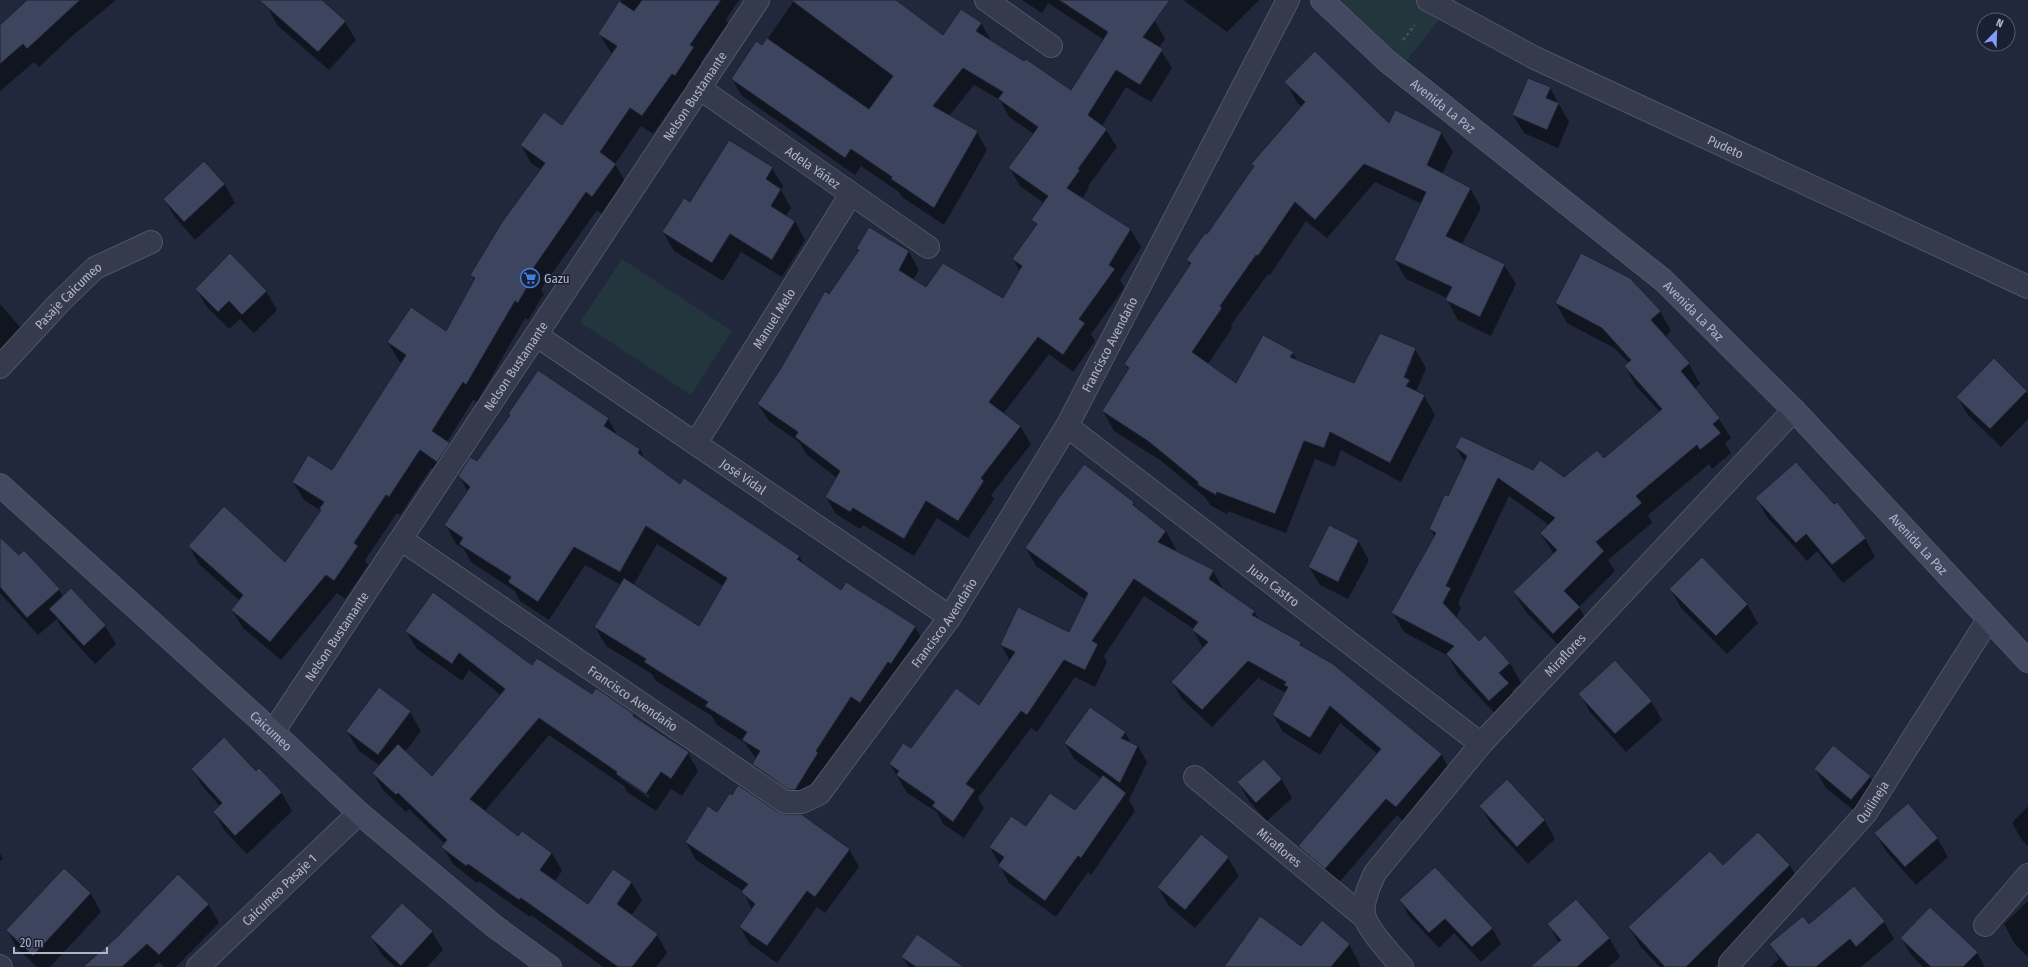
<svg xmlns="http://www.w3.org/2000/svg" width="2028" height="967" font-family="'Fira Sans Condensed',sans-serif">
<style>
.green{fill:#23363d}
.shadow{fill:#0007;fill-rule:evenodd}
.building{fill:#3d445d;stroke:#1c2233}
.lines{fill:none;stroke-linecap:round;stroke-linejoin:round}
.street-casing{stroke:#505567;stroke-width:24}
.secondary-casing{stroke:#505567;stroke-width:24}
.path{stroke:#41535a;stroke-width:2.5;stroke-dasharray:3 3;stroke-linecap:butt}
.street{stroke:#353b4c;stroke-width:22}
.secondary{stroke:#434960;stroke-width:22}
.labels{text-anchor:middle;stroke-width:3;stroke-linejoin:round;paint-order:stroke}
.street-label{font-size:13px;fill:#b0b5c8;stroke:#1a2031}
.poi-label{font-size:13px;fill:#b0b5c8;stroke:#1a2031;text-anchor:start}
</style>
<rect width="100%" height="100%" fill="#21283c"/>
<path class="green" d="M1333,0H1418L1442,16L1404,64Z
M622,259L732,331L691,395L580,322Z"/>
<path class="shadow" d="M28,0H116L72,36L39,67L34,62L0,91V26Z
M272,0H321L345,22L356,40L329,70L277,25L267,6Z
M622,0H739L726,19L728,23L701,62L703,66L686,94L682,92L653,134L641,126L615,164L626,183L603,215L597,210L541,289L544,294L528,320L525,318L477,402L473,400L447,442L459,462L448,479L431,468L400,515L397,513L365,560L368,565L345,599L337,593L281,660L243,628L232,610L240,601L199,564L189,546L285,563L321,511L304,500L293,482L332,471L402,363L398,360L388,342L446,332L475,281L472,275L541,170L531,163L521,145L563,127L612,54L599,34Z
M792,0H894L944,37L981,23L991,41L1071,91L1104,40L1048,3L1042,13L1022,0H1121L1155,21L1165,39L1159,47L1172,68L1151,102L1126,87L1102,126L1106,130L1117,147L1088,186L1089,188L1082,199L1131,230L1141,247L1120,280L1124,288L1091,334L1095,341L1073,372L1049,354L1003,414L1020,426L1031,444L991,495L994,499L968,538L937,518L914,556L863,525L860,529L836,514L826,497L837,478L806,454L799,442L769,421L758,404L859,251L858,249L870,228L909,252L919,270L913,280L927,288L1003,299L1020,271L1013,259L1037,227L1033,220L1044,203L1020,186L1010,169L1034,134L1009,117L1000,100L974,85L949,116L977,132L987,150L944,225L902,197L899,192L861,166L855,175L742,96L732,79L762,47L793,2Z
M1183,0H1259L1227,32Z
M1286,82L1389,125L1441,133L1453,152L1442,174L1470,188L1481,208L1462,244L1504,265L1516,284L1491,336L1458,320L1447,300V298L1406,279L1395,260L1422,204L1375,182L1327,238L1306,221L1270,275L1268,274L1231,325L1232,328L1208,364L1236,384L1293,353L1298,362L1355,384L1415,349L1426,368L1416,392L1424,396L1435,415L1401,482L1341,450L1335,467L1315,459L1286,533L1228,511L1227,514L1210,505L1206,498L1160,460L1114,431L1103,411L1129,371L1125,364L1190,265L1187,260L1207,236L1254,167L1252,164L1302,107L1297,102ZM1410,360H1412L1403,382L1401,381Z
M1550,88L1569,122L1558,148L1524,133L1513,115Z
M204,163L225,185L235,203L195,240L175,217L164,199Z
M772,168L783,186L781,190L791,208L786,216L795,221L805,240L782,277L741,252L723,281L674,251L663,232Z
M196,289L266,291L277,310L254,333L240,319L229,329L207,307Z
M1556,303L1660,311L1671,331L1665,337L1689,364L1700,384L1694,389L1719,419L1731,438L1725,443L1731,453L1712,469L1709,464L1648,515L1652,523L1608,560L1615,571L1579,607L1591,627L1565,652L1526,612L1514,593L1554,554L1541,534L1549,525L1509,496L1458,603L1461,608L1456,618L1479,643L1510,663L1521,683L1512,691L1519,703L1501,720L1458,674L1448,656L1404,632L1393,613L1435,537L1430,529L1465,463L1456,447L1564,479L1604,459L1660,412L1636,386L1625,367L1629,363L1614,348L1567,323Z
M0,304L20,327L30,345L0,362Z
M1994,359L2028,394V419L2001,447L1968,415L1957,397Z
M509,414L608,419L618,436L640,449L645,459L681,486L799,556L804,565L841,591L915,627L926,646L871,721L862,715L827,769L806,808L764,783L753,764L756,759L745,743L717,725L712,716L656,681L652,674L606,646L595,627L621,585L585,565L549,620L520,601L515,591L471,562L464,549L456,544L446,525L468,492L459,476L477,462L510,416ZM657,544L723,586L699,628L633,586Z
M1757,499L1865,538L1875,557L1843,583L1817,551L1807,561L1767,517Z
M1133,503L1137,509L1166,531L1176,549L1174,551L1213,571L1223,589L1254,611L1260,621L1300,643L1303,647L1441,754L1451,772L1406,824L1397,815L1336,886L1310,863L1300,846L1378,754L1340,723L1320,755L1283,732L1273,715L1286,693L1258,678L1212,727L1182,699L1172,682L1203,648L1193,630L1194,629L1144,596L1104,656L1107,662L1095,687L1075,677L1037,732L1031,728L978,798L984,808L964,838L943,824L937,812L907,793L890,764L980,706L1010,661L1001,645L1069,633L1086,600L1036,566L1026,548Z
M0,538L59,590L63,597L71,590L105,626L116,644L95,664L61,627L57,619L38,635L0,593Z
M1358,541L1369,560L1348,599L1320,585L1309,567Z
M1671,590L1747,604L1758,623L1727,654L1681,608Z
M406,631L532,666L634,715L636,718L688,753L698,771L682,796L671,789L656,811L627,792L624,786L549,735L485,811L518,838L552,853L562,871L555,881L589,905L613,870L632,883L642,900L631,916L657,935L667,953L656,967H603L531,915L530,917L479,881L477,883L453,864L443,847L445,844L409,809L406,812L383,790L373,773L380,766L358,750L347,731L410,712L421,731L405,752L432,777L501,695L469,670L462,681L417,649ZM620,776L650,796L649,798L620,778Z
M1580,694L1651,701L1662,720L1626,752L1590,712Z
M1125,732L1131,743L1138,746L1147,762L1129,800L1135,811L1091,875L1088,872L1056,917L1009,883L990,847L1026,828L1075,811L1101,778L1074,759L1065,743Z
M1264,760L1282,780L1292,798L1267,821L1249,801L1238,782Z
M192,769L256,772L281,792L292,811L247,854L224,830L214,812L220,806L203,787Z
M1815,769L1870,777L1881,795L1862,817L1826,788Z
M1507,780L1545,821L1555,839L1528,864L1491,824L1480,806Z
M2028,806V846L2022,840L2012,823Z
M778,813L849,849L859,867L825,913L817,907L777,963L750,944L740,927L752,910L743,891L696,860L686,842L718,814Z
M1758,833L1790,865L1800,884L1715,967H1660L1640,946L1629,927L1723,867Z
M1875,833L1937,838L1948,857L1916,885L1886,851Z
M0,853L3,859L0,861Z
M1228,858L1239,876L1195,928L1168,905L1158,887Z
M64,869L91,894L101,912L50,967H37L17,948L7,930Z
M1854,887L1884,922L1894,939L1861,967H1770L1779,959L1771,944L1809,925Z
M1400,900L1492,928L1501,944L1481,962L1454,933L1439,948L1409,916Z
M1576,900L1610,939L1620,957L1609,967H1532L1559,943L1548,924Z
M2028,901V957L2014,943L2004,924Z
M208,904L219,923L176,967H164L159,962L153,967H93L118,937Z
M432,932L443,950L427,967H395L382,955L371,937Z
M1901,938L1977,953L1985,967H1923L1912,956Z
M1349,944L1361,967H1236L1301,947Z
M902,957L952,967H909Z"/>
<path class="building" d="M27,0H80L27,49L23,44L0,64V25Z
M259,0H322L346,21L318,52Z
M642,0H721L690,45L694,47L675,76L672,74L642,116L630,108L600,152L616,164L592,197L586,192L530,273L534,275L518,303L515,301L466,385L463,382L432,431L450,443L437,462L420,450L389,497L386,495L354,543L358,546L334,581L326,575L270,642L231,610L243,595L188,546L224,506L285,562L321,510L319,509L324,502L292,482L308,455L332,470L406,355L387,342L411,307L446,331L475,278L470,275L502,222L545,163L520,145L544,112L562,125L617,46L598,34L619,1L634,11Z
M791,0H896L943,35L961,9L982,23L976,31L1024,61L1026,59L1071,90L1108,32L1059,0H1170L1143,37L1163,49L1140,85L1116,70L1088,115L1107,129L1078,169L1080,170L1067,188L1131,229L1109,265L1115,269L1079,319L1085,323L1063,355L1038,337L989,402L1021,426L981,478L984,481L958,521L926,501L904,539L853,508L850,512L825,497L840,471L795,437L798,432L757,404L781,368L825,291L829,294L859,250L856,249L869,227L909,251L899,270L926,287L943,263L1003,298L1022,266L1012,259L1037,224L1031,220L1048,196L1008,168L1038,127L998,99L1003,92L963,68L933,106L978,131L934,208L891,179L892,177L851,149L845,158L731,79L756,41L762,45L767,38L869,109L893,76Z
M1315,51L1389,123L1395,110L1442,132L1427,165L1471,188L1446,236L1505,264L1480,317L1445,300L1452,287L1394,260L1426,192L1364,164L1315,220L1295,202L1258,256L1256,255L1220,306L1222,308L1192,352L1236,383L1263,335L1294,352L1290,357L1354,383L1380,333L1416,348L1404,377L1410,380L1406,386L1425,395L1390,463L1330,432L1324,448L1304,441L1275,514L1217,492L1216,495L1198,485V482L1148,441L1102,411L1129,368L1124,364L1191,263L1186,260L1205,233L1207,234L1254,166L1251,164L1305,102L1284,82Z
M1528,78L1551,87L1546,98L1559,103L1547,130L1512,115Z
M729,140L773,167L766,179L781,189L771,206L795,221L772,260L730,234L712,263L662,232L684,198L690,202Z
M204,161L225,184L184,222L163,199Z
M230,253L267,291L242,315L229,301L218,312L195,289Z
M1581,253L1630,278L1661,311L1651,320L1690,363L1681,371L1720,418L1713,424L1721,433L1700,450L1697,445L1636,496L1642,503L1596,542L1604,551L1564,591L1580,607L1553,634L1513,592L1557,550L1540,533L1555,518L1498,478L1446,586L1451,588L1443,603L1479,641L1485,635L1510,663L1499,673L1509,683L1489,701L1446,654L1454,646L1391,613L1436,533L1429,529L1445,494L1448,496L1467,456L1455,447L1461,436L1533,470L1540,460L1564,477L1597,450L1604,458L1662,409L1624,366L1631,360L1602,328L1555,303Z
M1994,358L2027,391L1990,429L1956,397Z
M538,370L609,418L604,426L640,449L638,453L680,484L684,478L800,556L797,559L841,590L846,582L916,626L891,664L888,662L860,703L851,697L816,751L818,753L795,790H789L752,764L760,751L742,740L747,732L705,706L708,702L644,662L646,659L594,627L624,578L699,626L727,578L646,526L620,572L574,547L538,602L508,582L511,577L459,544L463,538L444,525L470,487L458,476L470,457L477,461L510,415L508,414Z
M1796,462L1834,504L1837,502L1866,538L1832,565L1806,534L1796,543L1755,498Z
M1084,464L1134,502L1133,505L1166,531L1158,542L1214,570L1209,579L1255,611L1252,615L1301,642L1300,645L1333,664L1442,754L1396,807L1386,799L1325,869L1298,846L1381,749L1330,706L1310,738L1272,715L1288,687L1284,685L1286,682L1248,661L1202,710L1171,682L1208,642L1192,630L1198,622L1134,579L1092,641L1098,644L1085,670L1064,660L1027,715L1021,711L966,784L975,790L953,822L932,806L935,802L896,775L899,771L889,764L903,743L911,748L956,688L979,705L1015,652L1000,645L1018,607L1069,632L1088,593L1025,548L1058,499Z
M1329,525L1359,540L1338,582L1308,567Z
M0,537L19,555L24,550L60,589L27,618L0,587Z
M1702,557L1748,604L1716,636L1669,589Z
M71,588L106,625L84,646L49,609Z
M433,592L532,665L537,658L592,694L596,688L634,714L633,716L689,752L671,779L661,772L646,794L616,774L617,772L539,718L470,799L518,836L522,831L552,853L540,870L588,904L613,869L632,882L617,904L658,934L632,967H618L521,898L519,900L468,864L466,866L441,847L447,840L398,793L396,795L372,773L398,744L432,776L505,689L459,653L452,664L405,631Z
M1615,660L1652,701L1615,734L1578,694Z
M379,687L411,711L378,755L346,731Z
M1090,707L1126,732L1121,738L1138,746L1120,783L1064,743Z
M224,737L256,771L259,768L282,792L235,836L213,812L222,803L191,769Z
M1833,745L1871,776L1851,800L1814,769Z
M1264,759L1282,779L1256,803L1237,782Z
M1103,775L1126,793L1081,858L1078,856L1045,901L998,866L1004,857L989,847L1011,816L1026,826L1050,793L1075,810Z
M1507,779L1545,820L1517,847L1479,806Z
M738,785L778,812L785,814H801L850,849L815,897L807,891L767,946L739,927L755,904L741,892L748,884L685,842L708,806L717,812L730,793L732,795Z
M1908,803L1938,838L1905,867L1874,833Z
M1758,832L1790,865L1686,967H1665L1628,927L1710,851L1723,865Z
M1201,834L1229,857L1185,910L1157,887Z
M1435,867L1493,928L1472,947L1445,919L1429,933L1399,900Z
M64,868L91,893L33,956L6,930Z
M178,874L209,904L159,955L147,944L122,967H83L118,936Z
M1854,886L1885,921L1856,947L1850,939L1816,967H1788L1769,944L1803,916L1809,924Z
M1576,899L1610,938L1577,967H1530L1561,940L1547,924Z
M402,903L433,931L401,966L370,937Z
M1930,907L1978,952L1963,967H1931L1900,938Z
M1260,916L1301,946L1322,920L1350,944L1331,967H1224Z
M917,934L964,967H916L901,957Z"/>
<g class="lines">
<defs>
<g id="street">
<path d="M986,0L1051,46"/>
<path id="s1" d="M1428,0L1535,58L2028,287"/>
<path id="s2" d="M699,88L928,247"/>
<path id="s3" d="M536,335L950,617"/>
<path id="s4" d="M0,367L59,303L95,268L151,242"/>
<path id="s5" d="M1067,426L1481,744"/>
<path id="s6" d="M696,443L851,194"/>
<path id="s7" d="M402,540L785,802H802L819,794L950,617L1067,426L1288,0"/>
<path id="s8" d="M273,732L758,0"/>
<path id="s9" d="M1195,777L1364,917"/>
<path d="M1985,925L2028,875"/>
<path id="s10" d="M1730,963L1865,814L1988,620"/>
<path d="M0,966L1,967"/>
<path id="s11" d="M198,967L359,813"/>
<path id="s12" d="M1402,967C1392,956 1370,931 1365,918C1360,905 1370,884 1375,873L1481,744L1794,410"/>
</g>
<g id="secondary">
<path id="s13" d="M1322,0L1387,61L1663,280L1794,410L2028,661"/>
<path id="s14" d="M0,485L273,732L359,813L494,926L550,967"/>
</g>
</defs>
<use href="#street" class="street-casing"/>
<use href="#secondary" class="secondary-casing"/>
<path class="path" d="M1403,40L1415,25"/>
<use href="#street" class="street"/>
<use href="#secondary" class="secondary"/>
</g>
<defs>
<symbol id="supermarket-ring" viewBox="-11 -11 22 22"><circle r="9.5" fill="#1a2031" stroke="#3f7fe0" stroke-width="1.5"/><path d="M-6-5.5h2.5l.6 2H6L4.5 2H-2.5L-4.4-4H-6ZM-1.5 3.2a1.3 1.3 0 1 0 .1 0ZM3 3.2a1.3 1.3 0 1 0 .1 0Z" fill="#3f7fe0"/></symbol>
</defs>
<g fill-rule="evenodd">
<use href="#supermarket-ring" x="519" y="267" width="22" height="22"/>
</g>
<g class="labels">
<g class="street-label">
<text dy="5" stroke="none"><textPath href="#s8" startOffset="763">Nelson Bustamante</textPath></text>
<text dy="5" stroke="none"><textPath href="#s13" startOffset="161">Avenida La Paz</textPath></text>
<text dy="5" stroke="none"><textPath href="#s1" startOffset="332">Pudeto</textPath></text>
<text dy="5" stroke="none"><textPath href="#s2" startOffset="139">Adela Yáñez</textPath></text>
<text dy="5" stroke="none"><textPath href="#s4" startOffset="99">Pasaje Caicumeo</textPath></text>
<text dy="5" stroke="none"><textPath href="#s13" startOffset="485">Avenida La Paz</textPath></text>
<text dy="5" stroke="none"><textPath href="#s6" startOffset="147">Manuel Melo</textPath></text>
<text dy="5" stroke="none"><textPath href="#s7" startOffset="1036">Francisco Avendaño</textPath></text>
<text dy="5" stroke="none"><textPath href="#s8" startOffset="439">Nelson Bustamante</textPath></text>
<text dy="5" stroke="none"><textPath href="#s3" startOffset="251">José Vidal</textPath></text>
<text dy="5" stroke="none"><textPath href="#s13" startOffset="809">Avenida La Paz</textPath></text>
<text dy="5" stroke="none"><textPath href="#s5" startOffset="261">Juan Castro</textPath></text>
<text dy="5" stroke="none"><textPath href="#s7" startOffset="712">Francisco Avendaño</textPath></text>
<text dy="5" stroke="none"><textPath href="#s8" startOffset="115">Nelson Bustamante</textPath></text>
<text dy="5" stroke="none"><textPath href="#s12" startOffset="398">Miraflores</textPath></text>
<text dy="5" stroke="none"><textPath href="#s7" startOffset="280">Francisco Avendaño</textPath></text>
<text dy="5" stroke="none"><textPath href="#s14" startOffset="366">Caicumeo</textPath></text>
<text dy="5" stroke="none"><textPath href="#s10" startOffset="215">Quilineja</textPath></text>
<text dy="5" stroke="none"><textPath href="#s9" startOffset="110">Miraflores</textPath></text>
<text dy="5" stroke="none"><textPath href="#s11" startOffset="112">Caicumeo Pasaje 1</textPath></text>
</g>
<g class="poi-label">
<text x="544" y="283">Gazu</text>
</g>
</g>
<g transform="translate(1996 32) rotate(23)"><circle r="19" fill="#1a2031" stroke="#565c6d"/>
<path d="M0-3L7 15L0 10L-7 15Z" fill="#7f9cfe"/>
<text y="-6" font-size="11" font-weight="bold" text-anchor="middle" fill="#b0b5c8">N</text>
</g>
<path d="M14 947v6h93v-6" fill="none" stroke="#b0b5c8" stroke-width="2"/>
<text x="20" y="947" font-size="12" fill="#b0b5c8" stroke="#1a2031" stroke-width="3" paint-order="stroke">20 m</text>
</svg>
